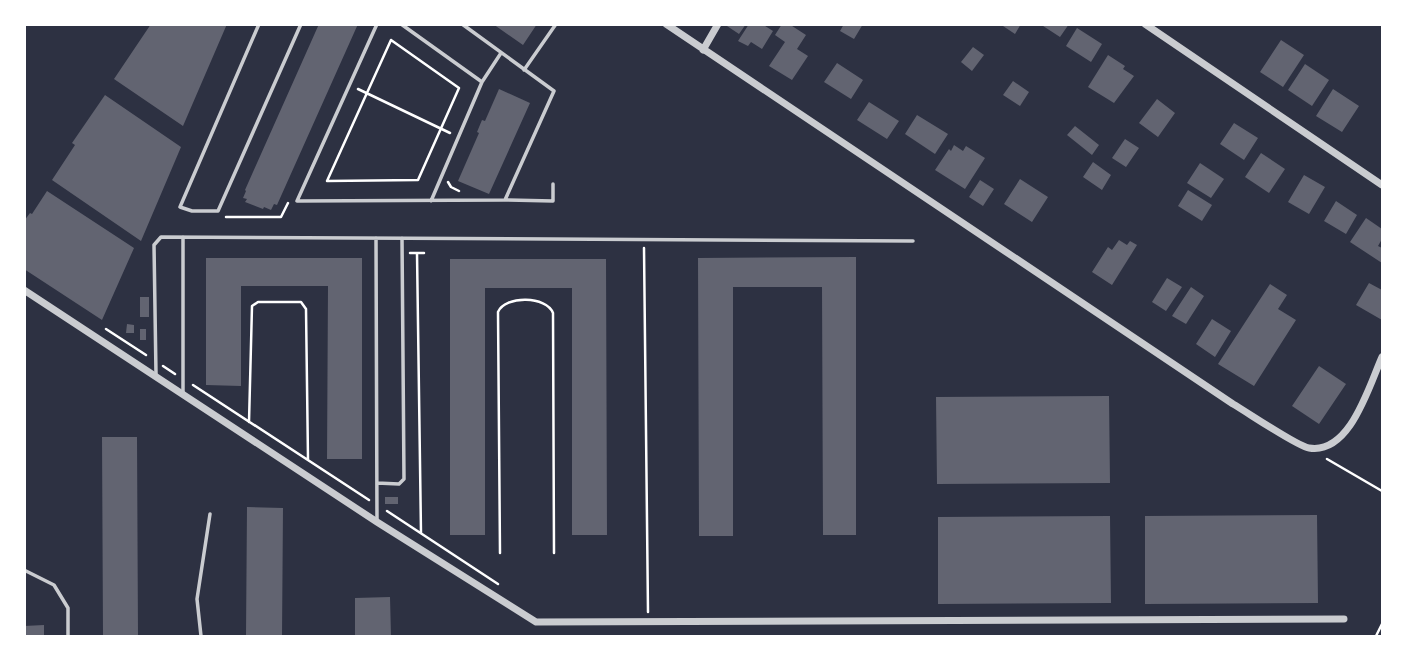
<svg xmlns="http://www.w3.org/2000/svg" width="1407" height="661" font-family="'Roboto Serif',serif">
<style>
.building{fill:#626471}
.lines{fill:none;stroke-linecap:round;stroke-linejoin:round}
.path{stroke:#fff;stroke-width:2.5}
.service{stroke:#caccd0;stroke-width:3.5}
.minor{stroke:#caccd0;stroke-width:7}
</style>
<rect width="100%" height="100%" fill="#2d3142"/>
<path class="building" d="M151,24H227L183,126L114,79Z
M319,24H358L277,205L274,204L271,210L264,207L263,209L245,202L247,199L243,198L246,191L245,190Z
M493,24H537L523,45Z
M724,24H746L739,34Z
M749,24H762L773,31L762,49L751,42L748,46L738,41Z
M782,24H789L806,35L797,49L808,56L792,80L769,66L785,42L775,35Z
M844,24H863L854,39L840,31Z
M1000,24H1021L1015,34Z
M1040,24H1069L1060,37Z
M1077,28L1102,44L1091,62L1066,46Z
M1281,40L1304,55L1283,87L1260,72Z
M973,47L984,55L972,71L961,62Z
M1108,55L1125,66L1123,69L1134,76L1114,103L1088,87Z
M837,63L863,80L851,99L824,82Z
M1305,64L1329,80L1312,106L1288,90Z
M1013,81L1029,92L1020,106L1003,95Z
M499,89L530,103L489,194L458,181L479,133L477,132L482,120L485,121Z
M1333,89L1359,106L1342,132L1316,116Z
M105,95L181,147L141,241L52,180L75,145L72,143Z
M1157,99L1175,113L1158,137L1139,123Z
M869,102L899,121L887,139L857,120Z
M917,115L948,134L935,154L905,134Z
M1234,123L1258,138L1244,160L1220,144Z
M1075,126L1099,145L1092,155L1067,135Z
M1125,139L1139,148L1126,167L1112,158Z
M954,145L963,151L966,146L985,158L965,189L935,170L949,149L951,151Z
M1261,153L1285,169L1269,193L1245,177Z
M1093,162L1111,175L1102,190L1083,177Z
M1200,163L1224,179L1211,198L1187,183Z
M1304,175L1325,187L1309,214L1288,202Z
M1020,179L1048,197L1032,222L1004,204Z
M980,180L994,189L983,206L969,197Z
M1188,190L1212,205L1202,221L1178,206Z
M47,191L134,248L102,320L24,269V221L30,213L32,214Z
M1336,201L1357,215L1346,234L1324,221Z
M1366,218L1382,229V239L1378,246L1382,248V263L1350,242Z
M1119,240L1127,245L1130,241L1137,245L1112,285L1092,272L1108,247L1112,250Z
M856,257V535H823L822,287H733V536H699L698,258Z
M206,258H362V459H327L328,286H241V386L206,385Z
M450,259H606L607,535H572V288H485V535H450Z
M1167,278L1182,287L1166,311L1152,302Z
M1369,283L1382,290V320L1356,305Z
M1270,284L1287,295L1278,309L1296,320L1254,386L1218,364Z
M1191,287L1204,296L1186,324L1172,316Z
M140,297H149V317H140Z
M1212,319L1231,331L1215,357L1196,344Z
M127,324L134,325V333H126Z
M140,329H146V340H140Z
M1319,366L1346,384L1319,424L1292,406Z
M1109,396L1110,483L937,484L936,397Z
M102,437H137L138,636H103Z
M385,497H398V504H385Z
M247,507L283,508L282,636H246Z
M1317,515L1318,603L1145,604V516Z
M1110,516L1111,603L938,604V517Z
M390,597L391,636H355V598Z
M44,625V636H24V626Z"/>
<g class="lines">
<path class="path" d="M391,40L459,88L418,180L327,181Z
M358,89L450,133
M448,182L451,187L459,191
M226,217H281L288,203
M644,248L648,612
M410,253H424
M417,253L421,533
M106,329L146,355
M163,366L175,374
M193,385L369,500
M249,422L252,306L258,302H301L306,309L308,459
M1327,459L1382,491
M387,511L498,584
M500,553L498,312C505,295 547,296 553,313L554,553
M1376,636L1382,624"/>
<path class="service" d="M259,24L180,207L192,211H218L301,24
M377,24L297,201L505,200L554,91L462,24
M401,24L482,82L501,53
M524,70L556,24
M505,200L553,201V184
M431,201L482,82
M183,237V393
M376,238L377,522
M156,374L154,245L161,237L913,241
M377,483L399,484L404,479L402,238
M24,570L54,585L68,608V636
M201,636L197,599L210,514"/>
<path class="minor" d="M666,24L1233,404C1247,412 1298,447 1309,448C1350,455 1369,386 1382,357
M1145,24L1382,185
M703,50L718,24
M24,290L377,522L536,622L1344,619"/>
</g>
<rect width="1407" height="661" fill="none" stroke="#ffffff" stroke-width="52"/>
</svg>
